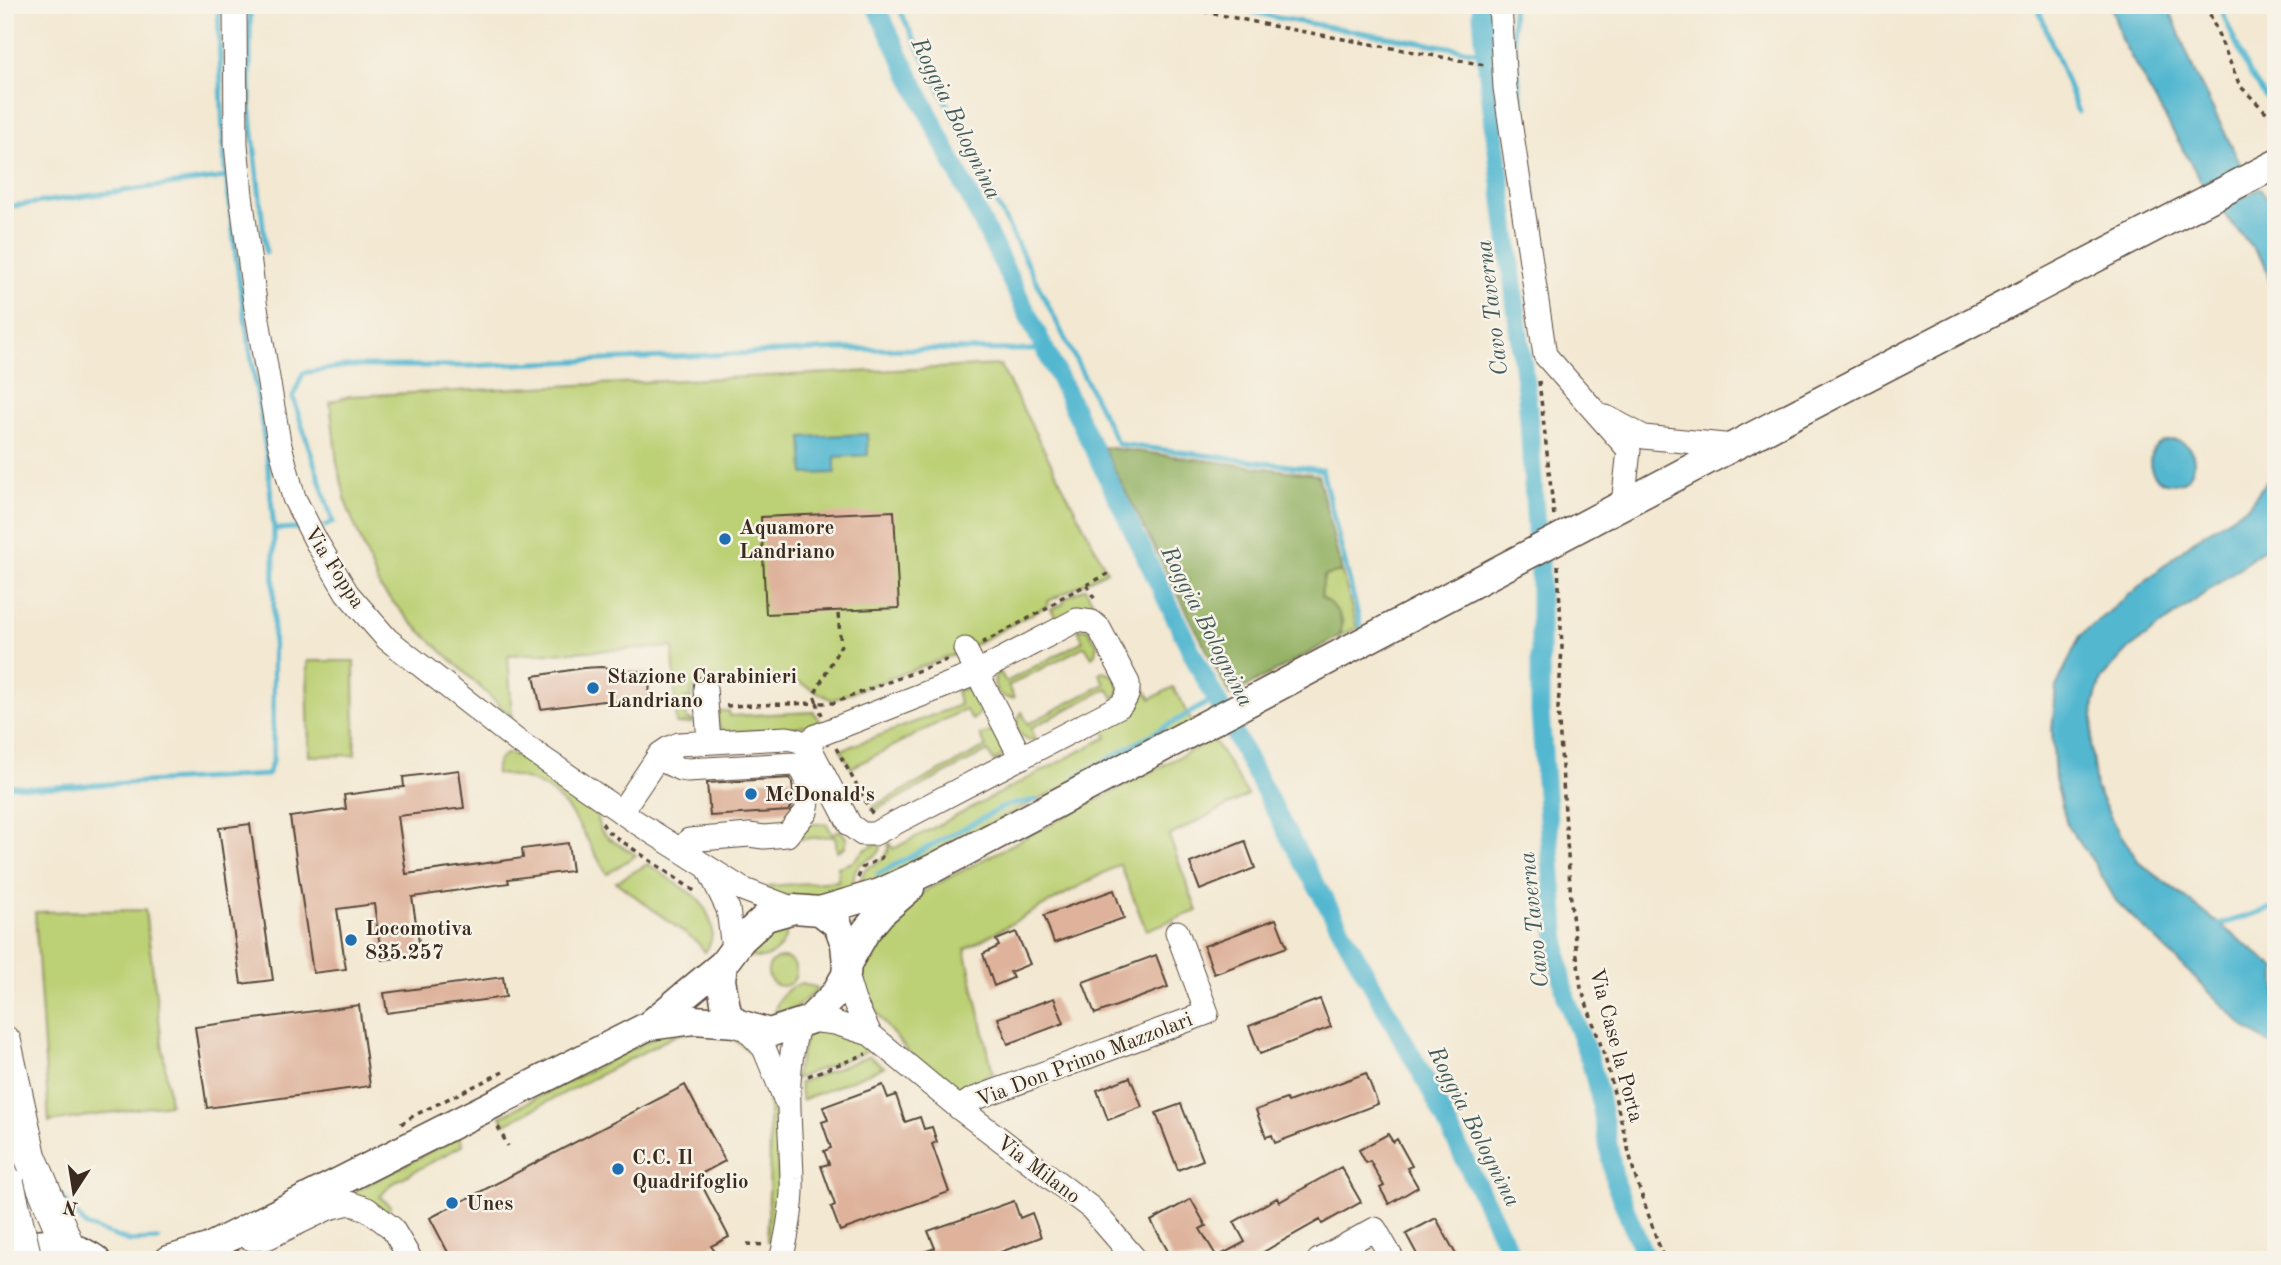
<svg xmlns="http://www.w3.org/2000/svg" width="2281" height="1265" font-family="'Old Standard TT',serif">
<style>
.green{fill:#bcd074;stroke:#7c7d49;stroke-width:2}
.forest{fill:#95b266;stroke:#686e42;stroke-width:2}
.water{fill:#52b7d0;stroke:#467077;stroke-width:2}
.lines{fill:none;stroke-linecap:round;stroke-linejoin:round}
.stream{stroke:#52b7d0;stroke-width:5}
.canal{stroke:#52b7d0;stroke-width:19}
.building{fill:#deb29b}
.minor-casing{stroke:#574639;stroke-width:25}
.major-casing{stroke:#574639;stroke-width:31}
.highway-casing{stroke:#574639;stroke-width:34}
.path{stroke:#574639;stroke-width:3.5;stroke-dasharray:5 5;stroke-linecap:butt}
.minor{stroke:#fff;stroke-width:23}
.major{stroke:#fff;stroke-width:28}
.highway{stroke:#fff;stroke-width:32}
.highway-bridge-casing{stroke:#574639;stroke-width:34;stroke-linecap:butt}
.highway-bridge{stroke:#fff;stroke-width:32}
.poi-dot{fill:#1f6fb2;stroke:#f7f3e8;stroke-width:2.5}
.labels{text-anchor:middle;stroke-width:5;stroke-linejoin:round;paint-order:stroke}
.poi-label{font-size:21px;font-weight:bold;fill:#3b2a1e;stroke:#f7f3e8;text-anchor:start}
.street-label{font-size:21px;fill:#3b2a1e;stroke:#f7f3e8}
.water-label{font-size:23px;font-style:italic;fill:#435b5c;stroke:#f7f3e8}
</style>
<rect width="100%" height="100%" fill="#f7f3e8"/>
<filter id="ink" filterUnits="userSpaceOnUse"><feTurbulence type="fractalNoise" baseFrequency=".0143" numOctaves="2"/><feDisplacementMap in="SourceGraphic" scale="14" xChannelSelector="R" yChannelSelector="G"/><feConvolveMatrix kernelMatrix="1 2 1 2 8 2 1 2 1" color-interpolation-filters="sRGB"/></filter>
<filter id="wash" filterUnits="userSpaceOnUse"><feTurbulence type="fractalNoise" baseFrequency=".00686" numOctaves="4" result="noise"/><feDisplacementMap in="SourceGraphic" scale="28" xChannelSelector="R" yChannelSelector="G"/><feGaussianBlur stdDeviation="1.57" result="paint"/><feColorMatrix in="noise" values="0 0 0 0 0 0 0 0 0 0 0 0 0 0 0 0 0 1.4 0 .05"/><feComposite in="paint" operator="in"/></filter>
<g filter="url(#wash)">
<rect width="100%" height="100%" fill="#f3e8d2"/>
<path class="green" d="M1000,365L1107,571L1047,602L1049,605L958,653L832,700L800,683L692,689V698L685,699L687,720H693V723L676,724L673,647L508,655L512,717L411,622L380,588L347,506L337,463L330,402L349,396Z
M1342,572L1357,628L1340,636L1343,621L1321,596L1324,576Z
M1085,588L1100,615L1058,621L1051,609L1063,604L1065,598Z
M1078,629H1087L1097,644L1095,654L1092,657L1085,646L1008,686L1014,698C997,700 989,683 999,670L1006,682L1083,641Z
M307,661H354L355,755L309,756Z
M1103,671L1114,676L1120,688L1115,700L1108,688L1031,728L1036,740C1019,741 1012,726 1022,712L1028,724L1105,684L1099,673Z
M1137,675L1151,699L1173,687L1193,724L950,843L922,866L862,891L861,878L865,870C877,861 889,861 889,842L893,849L1107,737L1101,725Z
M967,688L978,694L984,707L982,712L972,720L965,709L851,768L841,750L960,705L956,691Z
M717,711H729V716L814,712L821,723L786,729L725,732L719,727Z
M990,732L997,733L1006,748L1004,754L994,762L988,751L874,811L872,807L986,747L980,735Z
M1213,739L1248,795L1169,836L1197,911L1146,930L1120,864L965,949L993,1073L958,1089L913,1057L886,1026L871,1003L862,978L868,952L901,907L931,887Z
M506,754H512L520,757L597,811C599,816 597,821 599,827C604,839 626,848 636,855L607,874C575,822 565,778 496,774C495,764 497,759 506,754Z
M805,824H827L832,834L840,830L847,839L845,847L837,851L835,836L790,840Z
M881,842C883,861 861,856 855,871C853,877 854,884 854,890C822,897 802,899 769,893V886L838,881V867L853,862L864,850Z
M648,864L696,897C710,912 719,934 705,952L698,943L616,882Z
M145,910L170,1104L49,1122L35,912Z
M785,928H787C786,948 767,965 747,955V953L762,937Z
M768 972a14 14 0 1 1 28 0a14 14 0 1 1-28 0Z
M801,984L816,987L817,990L795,1008L775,1013C776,999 787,987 801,984Z
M821,1028L863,1043L870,1050L794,1079L807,1034Z
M723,1029L756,1046L773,1088L778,1155V1187L772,1242L767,1241C769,1199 771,1158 769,1117C769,1104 769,1091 765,1079C758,1056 736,1035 711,1031C701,1030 688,1033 678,1034L505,1124L501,1116L663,1033Z
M869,1056L884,1067L802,1100L799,1083Z
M459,1136L463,1145L391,1184L380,1197L391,1206L384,1215L352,1193Z"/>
<path class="forest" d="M1103,447L1318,475L1342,572L1324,576L1321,596C1338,610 1344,613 1340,636L1230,696Z"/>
<path class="water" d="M2111,5H2168L2194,71L2241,165L2203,185L2121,39Z
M2260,188L2276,211V303L2264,262L2221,210Z
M867,434L868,455L835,457V473L804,474L802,437Z
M2150 462a22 22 0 1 1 44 0a22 22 0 1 1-44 0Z
M2276,469V536L2266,548L2129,649L2101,679L2094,703L2091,748L2096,788L2115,826L2139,862L2276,968V1048L2246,1028L2116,901L2095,864L2067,825L2055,779L2052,731L2056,687L2080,636L2193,541L2248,506Z"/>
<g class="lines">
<path class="stream" d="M250,5V107L266,253
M897,5L1118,444L1322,470L1361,628
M1225,5L1278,18L1478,52L1497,54
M1512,5L1513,33L1541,252
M2037,5L2078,112
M2219,5L2249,73L2273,107L2276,109
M5,207L226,177
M325,526L333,522L293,397L303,373L347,366H470L843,349L1045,350
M274,529L302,528
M1075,778L1216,698
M5,785L39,788L267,775L273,760L274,529L267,457L239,279L224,160L218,5
M878,874L1007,805L1036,800
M2212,927L2276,907
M62,1196L86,1226L129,1241L158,1240"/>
<path class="canal" d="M875,5L1066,392L1199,667L1287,833L1426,1081L1514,1260
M1481,5L1486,61
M1487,67L1528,408L1537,543
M1540,563V712L1558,956L1566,998L1590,1060L1599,1094L1615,1183L1646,1260"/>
</g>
<g id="blocks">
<path class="building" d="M894,511L899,608L766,614L761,517Z
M601,667L651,673L648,704L603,701L541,709L534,676L583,668Z
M459,770L464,808L398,816L406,874L523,858L522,849L568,843L572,871L508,879L509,883L412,897L421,955L382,960L374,904L337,909L346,969L313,973L290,817L346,809L344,795L404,787L403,777Z
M790,778L792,782L794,802L789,811L710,816L707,783Z
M250,824L273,980L241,984L219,828Z
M1245,841L1255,868L1200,890L1190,863Z
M1114,890L1124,918L1054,943L1044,915Z
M1276,919L1287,947L1214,974L1204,946Z
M1016,932L1030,964L1010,972L1013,978L994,986L983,954L999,946L996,940Z
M1156,955L1168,987L1095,1014L1083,982Z
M503,977L506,997L387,1013L384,993Z
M1054,998L1064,1023L1008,1044L998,1018Z
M1320,999L1331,1027L1260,1054L1249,1026Z
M359,1005L370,1086L207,1108L195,1027Z
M1366,1073L1378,1104L1275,1143L1272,1135L1266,1137L1256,1110L1286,1099L1288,1102Z
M1130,1077L1142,1107L1108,1120L1097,1090Z
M685,1085L725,1161L697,1176L729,1237L711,1246L721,1260H452L430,1218Z
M883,1085L888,1098L896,1095L905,1122L920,1117L924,1129L932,1127L937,1142L932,1144L949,1192L840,1231L831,1207L835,1205L821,1166L829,1164L824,1151L831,1148L822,1122L828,1120L823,1107Z
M1181,1104L1203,1160L1178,1170L1156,1113Z
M1388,1134L1393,1142L1397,1139L1412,1166L1407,1168L1418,1187L1389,1204L1380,1188L1384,1186L1370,1161L1366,1163L1359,1150Z
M1341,1167L1361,1202L1322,1224L1320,1220L1249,1260H1173L1151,1221L1191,1199L1206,1226L1200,1229L1217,1257L1245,1242L1234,1222L1277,1198L1279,1202Z
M1014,1201L1020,1218L1032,1213L1041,1237L979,1260H908V1258L935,1248L928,1231Z
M1436,1218L1459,1260H1420L1406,1234Z"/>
</g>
</g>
<g filter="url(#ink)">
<use href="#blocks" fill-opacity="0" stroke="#574639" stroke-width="2"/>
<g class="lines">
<defs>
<path id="minor" d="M235,5L236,144L241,195L255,302L279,442L294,498L316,541L347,593L387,639L516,740L636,822L742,889L794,909
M1500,5L1505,88L1545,355L1629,450L1623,504
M1606,417L1644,437L1734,446
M965,649L1021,758
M705,688L709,742
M657,758L680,769L687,770L794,764C810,771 810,797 806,812L787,835L764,837L749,835L689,840
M621,812L660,754L669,748L679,744L786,738C797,739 804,742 811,750L850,825L862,834H874L1120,706C1127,698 1129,693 1128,683L1099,628L1092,622L1077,620L970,676L816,736L805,744
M708,868L728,909L733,949
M846,975L854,1001L870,1034
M809,1020L835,1023L870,1034L959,1108L1091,1208L1136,1260
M744,1027L764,1048L785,1099
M959,1108L971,1100L1207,1013L1177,932
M237,1232L252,1239L267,1238L329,1208L349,1203L367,1209L392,1228L411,1260
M781,1260C787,1236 793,1203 792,1179C791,1125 782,1077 799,1024
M1319,1260L1375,1229L1393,1260"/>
<path id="major" d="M820,911L880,893L934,868L1734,446L2276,164
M847,964L866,931L881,913L910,888
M648,1026L694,1020L736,1023
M5,1253C34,1237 70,1242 96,1260
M169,1260L208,1248L648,1026L723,964L741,940L766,917L794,909L820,911L838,925L845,944L847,964L846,975L835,994L809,1020L769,1033L736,1023L727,1013L721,980L723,964"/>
<path id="highway" d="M5,1042L30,1156L68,1246"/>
</defs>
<use href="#minor" class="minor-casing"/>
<use href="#major" class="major-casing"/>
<use href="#highway" class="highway-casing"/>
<path class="path" d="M1174,5L1278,27L1485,65
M2206,5L2240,86L2276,122
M1539,381L1554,516
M1558,565L1562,648L1558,708L1572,915L1581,988L1605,1057L1635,1176L1664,1260
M1087,585L1096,602
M838,614L841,645L814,695L817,703H833L949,659
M982,643L1050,607L1059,599L1108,574
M726,706L817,703L822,715
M836,748L873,815
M602,823L607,831L696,892
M858,878L862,868L881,858L885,851
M808,1076L866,1054
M401,1124L413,1116L503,1072
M498,1127L508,1146
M747,1244L766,1245"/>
<use href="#minor" class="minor"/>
<use href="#major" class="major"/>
<use href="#highway" class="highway"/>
<defs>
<path id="highway-bridge" d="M8,1183L26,1260"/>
</defs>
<use href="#highway-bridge" class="highway-bridge-casing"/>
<use href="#highway-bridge" class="highway-bridge"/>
</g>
</g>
<g class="poi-dot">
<circle cx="725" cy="539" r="7"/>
<circle cx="593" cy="688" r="7"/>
<circle cx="751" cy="794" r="7"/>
<circle cx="351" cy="940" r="7"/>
<circle cx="618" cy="1169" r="7"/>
<circle cx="452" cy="1203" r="7"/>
</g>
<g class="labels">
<g class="poi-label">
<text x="739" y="534">Aquamore<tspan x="739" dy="24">Landriano</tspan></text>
<text x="607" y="683">Stazione Carabinieri<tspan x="607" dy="24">Landriano</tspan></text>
<text x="765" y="801">McDonald's</text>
<text x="365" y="935">Locomotiva<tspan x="365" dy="24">835.257</tspan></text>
<text x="632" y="1164">C.C. Il<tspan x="632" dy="24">Quadrifoglio</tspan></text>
<text x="466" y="1210">Unes</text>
</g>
<g class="street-label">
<text transform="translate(335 567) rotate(57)" y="7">Via Foppa</text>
<text transform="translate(1617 1045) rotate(75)" y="7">Via Case la Porta</text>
<text transform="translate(1084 1059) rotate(-21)" y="7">Via Don Primo Mazzolari</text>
<text transform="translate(1039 1169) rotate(37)" y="7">Via Milano</text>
</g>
<g class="water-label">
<text transform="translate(957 118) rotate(64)" y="8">Roggia Bolognina</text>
<text transform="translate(1491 308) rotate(-97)" y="8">Cavo Taverna</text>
<text transform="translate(1208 626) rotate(63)" y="8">Roggia Bolognina</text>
<text transform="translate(1533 920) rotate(-96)" y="8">Cavo Taverna</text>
<text transform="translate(1475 1126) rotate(63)" y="8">Roggia Bolognina</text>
</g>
</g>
<rect width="2281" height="1265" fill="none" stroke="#f7f3e8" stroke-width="28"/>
<g transform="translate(74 1192) rotate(192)" stroke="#f7f3e8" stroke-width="5" paint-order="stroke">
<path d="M0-5L12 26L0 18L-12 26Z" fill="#3b2a1e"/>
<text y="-10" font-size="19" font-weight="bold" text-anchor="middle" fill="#3b2a1e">N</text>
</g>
</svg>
